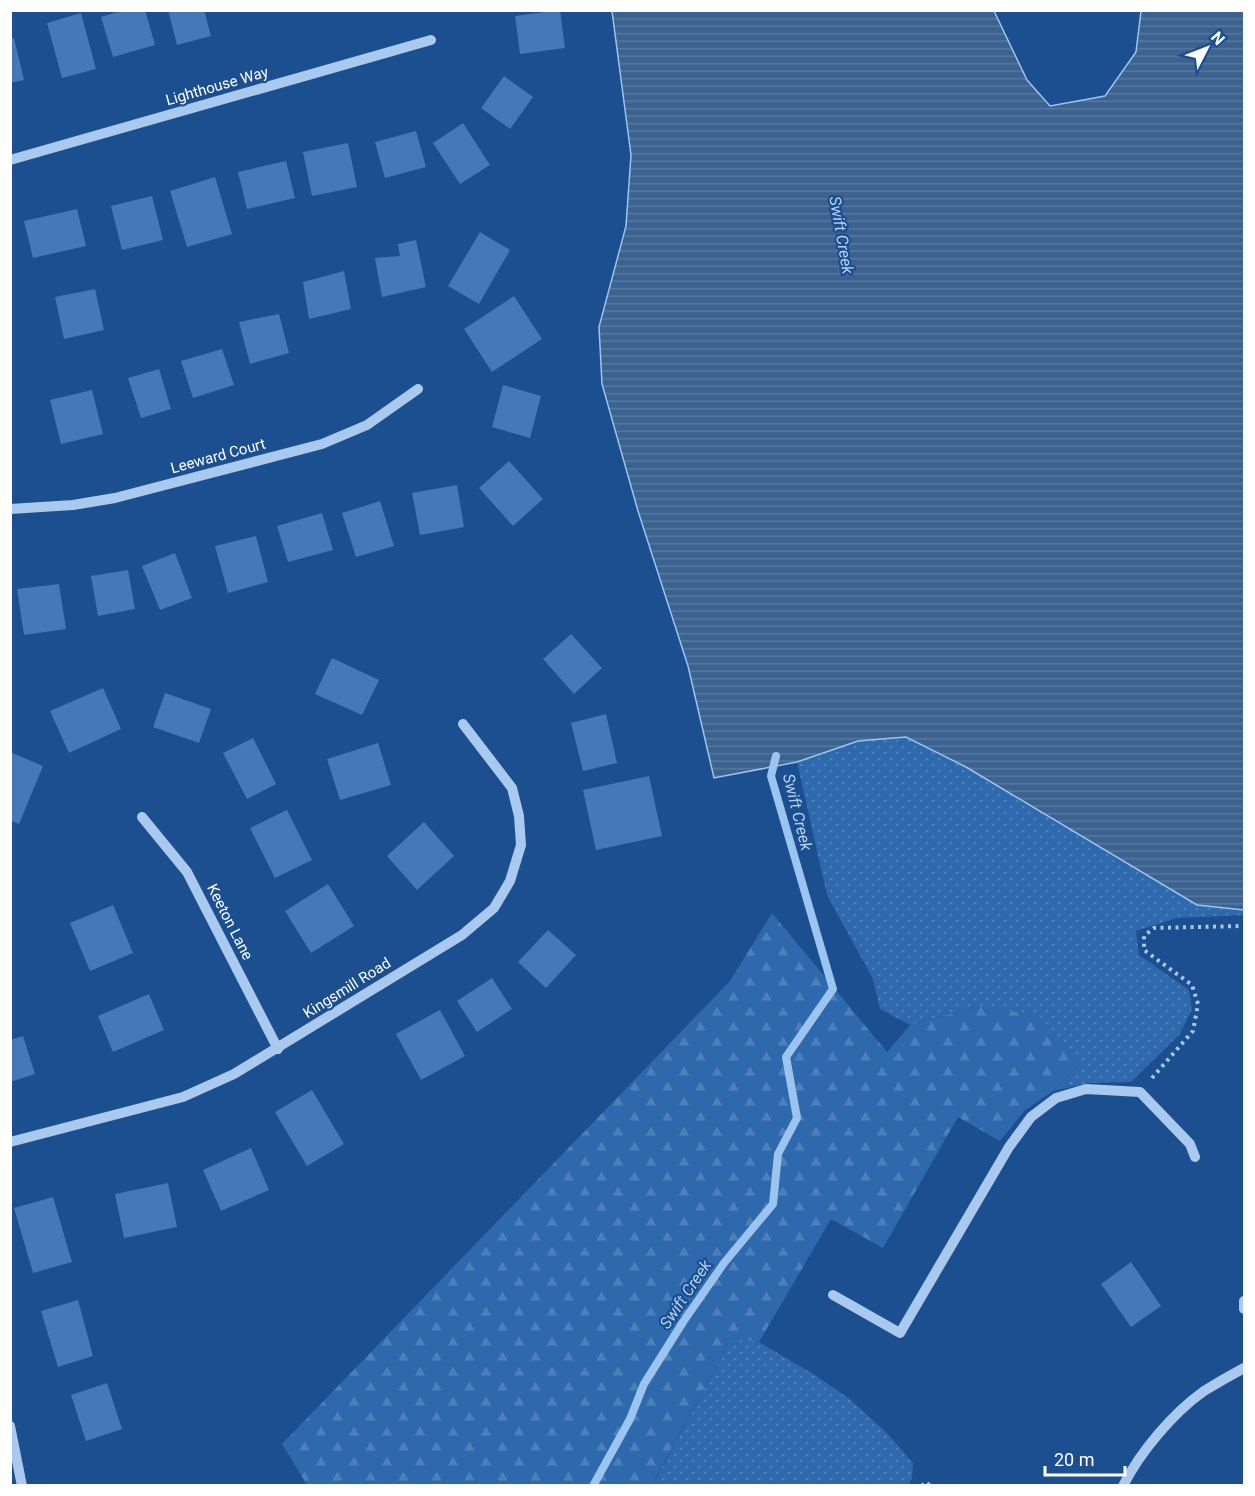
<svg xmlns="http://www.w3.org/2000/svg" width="1255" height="1496" font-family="Roboto,sans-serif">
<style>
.grass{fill:url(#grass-dots)}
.forest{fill:url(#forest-firs)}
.water{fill:url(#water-rules);stroke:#9cc4f0;stroke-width:1.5}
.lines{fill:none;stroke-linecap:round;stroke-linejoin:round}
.stream{stroke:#9cc4f0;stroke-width:8}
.building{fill:#4478b7}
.path{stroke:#a9c9ee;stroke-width:4;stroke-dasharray:3 4.5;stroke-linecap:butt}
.minor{stroke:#a9c9ee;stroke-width:10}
.labels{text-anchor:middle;stroke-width:4.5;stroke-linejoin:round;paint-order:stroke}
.street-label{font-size:15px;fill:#fff;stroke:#1b4f8f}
.water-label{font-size:16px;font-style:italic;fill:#b5d3f5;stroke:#1b4f8f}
</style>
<defs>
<pattern id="grass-dots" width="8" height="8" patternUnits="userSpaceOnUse" patternTransform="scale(1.5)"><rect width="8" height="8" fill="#2e69ad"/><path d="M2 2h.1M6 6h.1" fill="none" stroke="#4d80b9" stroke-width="1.8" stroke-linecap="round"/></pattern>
<pattern id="forest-firs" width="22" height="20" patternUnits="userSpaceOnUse" patternTransform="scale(1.5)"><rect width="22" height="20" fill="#2e69ad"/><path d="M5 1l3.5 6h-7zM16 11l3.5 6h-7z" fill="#4d80b9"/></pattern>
<pattern id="water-rules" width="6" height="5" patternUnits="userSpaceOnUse" patternTransform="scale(1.5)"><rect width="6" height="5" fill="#3c6290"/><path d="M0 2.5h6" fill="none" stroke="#597aa1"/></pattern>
</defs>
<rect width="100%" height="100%" fill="#1b4f8f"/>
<path class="grass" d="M906,737L966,767L1197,905L1244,910V915L1177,918L1136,931L1139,955L1189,990L1192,1009L1180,1034L1131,1082L1089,1083L1053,1091L1081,1063L980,1006L910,1025L880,1009L873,979L827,895L797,762L858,741Z
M732,1337L759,1342L818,1377L851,1400L888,1434L913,1463L912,1479L908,1485L652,1486Z"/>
<path class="forest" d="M772,913L887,1052L910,1025L980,1006L1041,1017L1081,1063L1053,1091L1024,1111L1000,1141L958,1117L883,1248L831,1219L759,1342L732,1337L652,1485H307L282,1444L730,981Z"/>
<path class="water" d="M612,11H994L1027,80L1050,106L1105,96L1136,52L1141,11H1244V910L1197,905L966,767L906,737L858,741L797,762L714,778L688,666L638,511L602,384L599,327L626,226L631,155Z"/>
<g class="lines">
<path class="stream" d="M593,1486L630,1419L644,1384L683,1322L724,1263L773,1204L778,1154L797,1118L786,1057L833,989L771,776L776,756"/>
</g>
<path class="building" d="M124,10H145L155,45L113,57L101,17Z
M168,10H204L211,36L177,45Z
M560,10L565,48L520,54L515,16Z
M81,13L96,69L62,78L47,23Z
M10,38H14L24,80L10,83Z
M504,76L533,97L510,129L481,108Z
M463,123L490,165L460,184L433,143Z
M416,131L426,167L385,178L375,142Z
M348,143L357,187L312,196L303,152Z
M286,161L295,198L247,209L238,172Z
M215,177L232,234L187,247L170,191Z
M152,196L163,240L122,250L111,206Z
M77,209L86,246L33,258L24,221Z
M480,232L510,250L479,304L448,286Z
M416,240L426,287L382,297L375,258L400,256L398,244Z
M344,271L351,309L309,319L303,282Z
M95,289L104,330L64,339L55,297Z
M514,296L542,339L492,372L464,329Z
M279,314L289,353L250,364L239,322Z
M222,349L234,385L193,398L181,361Z
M159,369L171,409L141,418L128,378Z
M503,385L541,396L530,438L492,427Z
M92,390L103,434L61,444L50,400Z
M509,461L543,499L513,526L479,488Z
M457,485L464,527L420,535L412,493Z
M380,501L394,546L356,557L342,513Z
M322,513L333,550L288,562L277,526Z
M256,536L268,582L228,593L215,546Z
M175,553L192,598L160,610L142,566Z
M128,570L135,609L98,616L91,576Z
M59,584L66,629L24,635L17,589Z
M571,634L602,668L574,694L543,659Z
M332,658L379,680L362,715L315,694Z
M103,688L121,729L69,753L50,711Z
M165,693L211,709L199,743L153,727Z
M606,714L617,763L583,771L571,723Z
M253,738L276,784L247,799L223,753Z
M378,743L391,785L340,800L327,759Z
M10,752L43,766L19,824L10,820Z
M649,776L662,836L596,850L583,790Z
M287,810L312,860L275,878L250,828Z
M424,822L454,856L417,890L387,856Z
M328,884L354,926L311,953L285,911Z
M113,905L133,953L90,971L70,923Z
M548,930L576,955L546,988L518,962Z
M492,978L512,1009L477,1032L457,1001Z
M149,994L164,1030L113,1052L98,1016Z
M440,1010L465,1056L421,1080L396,1034Z
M23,1036L35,1074L10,1082V1040Z
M312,1090L344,1144L307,1166L275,1112Z
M251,1148L269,1190L221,1211L203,1170Z
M168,1183L177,1227L124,1238L115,1194Z
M53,1197L72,1262L33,1273L14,1208Z
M1131,1262L1161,1306L1131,1327L1101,1284Z
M78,1300L93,1356L58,1367L41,1311Z
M107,1383L122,1429L86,1441L71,1395Z"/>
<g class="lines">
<path class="path" d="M1152,1078L1193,1031L1198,1004L1192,985L1144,950V936L1154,928L1244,926
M922,1486L925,1482L931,1486"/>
<path class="minor" d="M10,160L431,40
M10,509L73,505L115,498L322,444L367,425L418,389
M142,817L187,872L278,1049
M10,1142L183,1097L234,1074L462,935L494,908L510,881L521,845L519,816L512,788L463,724
M833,1295L900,1333L1009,1147L1031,1117L1056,1098L1086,1089L1140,1092L1190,1144L1195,1157
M1244,1301V1309
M10,1426L22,1486
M1123,1486C1140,1452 1173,1413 1204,1391C1217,1383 1231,1375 1244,1368"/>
</g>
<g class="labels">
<g class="street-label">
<text transform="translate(217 86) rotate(-16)" y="5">Lighthouse Way</text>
<text transform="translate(218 456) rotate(-15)" y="5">Leeward Court</text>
<text transform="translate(230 922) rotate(63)" y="5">Keeton Lane</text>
<text transform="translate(347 988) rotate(-32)" y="5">Kingsmill Road</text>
</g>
<g class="water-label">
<text transform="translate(842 235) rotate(80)" y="6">Swift Creek</text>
<text transform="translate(798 812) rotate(76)" y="6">Swift Creek</text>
<text transform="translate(685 1294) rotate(-56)" y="6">Swift Creek</text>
</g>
</g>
<rect width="1255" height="1496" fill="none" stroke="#ffffff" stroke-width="24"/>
<g transform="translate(1207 48) rotate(48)" stroke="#1b4f8f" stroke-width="4.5" paint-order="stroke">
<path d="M0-4.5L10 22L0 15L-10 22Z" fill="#ffffff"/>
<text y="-9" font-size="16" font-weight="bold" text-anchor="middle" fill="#ffffff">N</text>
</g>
<path d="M1045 1466v9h80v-9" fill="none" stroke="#ffffff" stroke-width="3"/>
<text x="1054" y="1466" font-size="18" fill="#ffffff" stroke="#1b4f8f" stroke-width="4.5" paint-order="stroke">20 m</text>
</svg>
